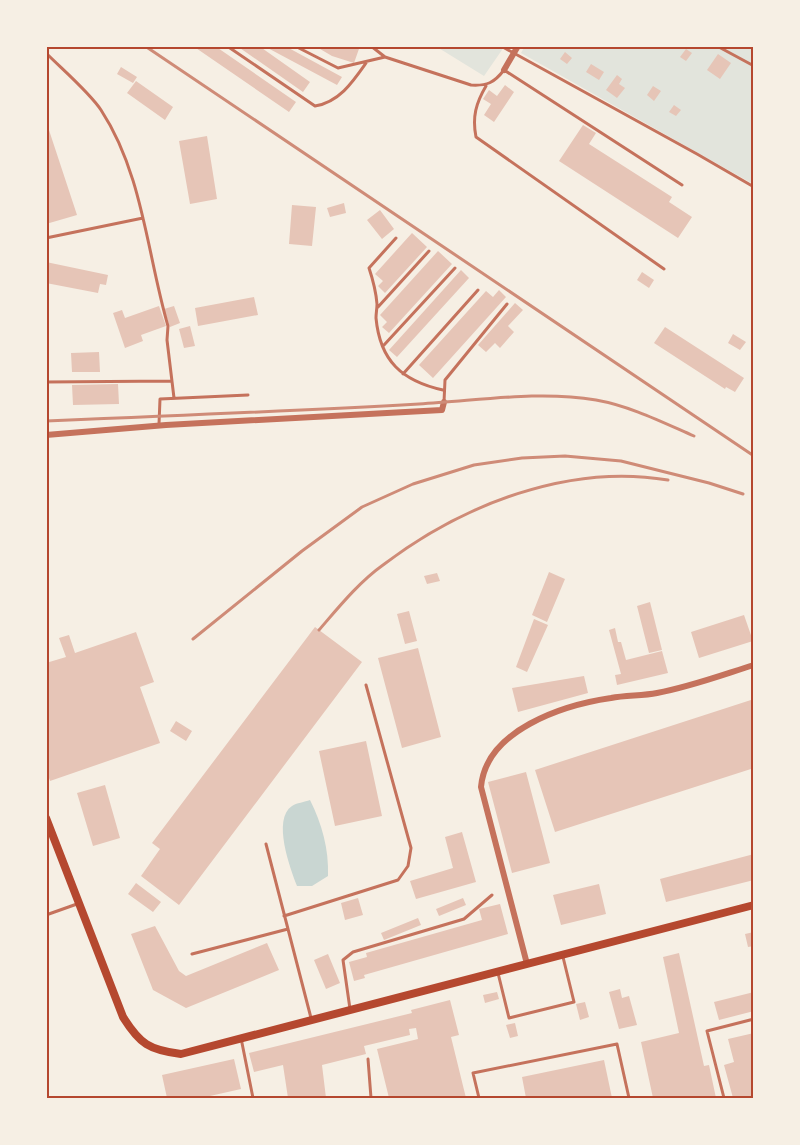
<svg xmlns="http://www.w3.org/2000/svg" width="800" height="1145" font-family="Montserrat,sans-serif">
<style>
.green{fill:#e2e4dc}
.water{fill:#c9d6d2}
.building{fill:#e6c5b7}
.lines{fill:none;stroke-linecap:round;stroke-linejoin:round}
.service{stroke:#c5725c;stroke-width:3}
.minor{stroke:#c5725c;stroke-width:6}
.secondary{stroke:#b5482f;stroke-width:8}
.rail{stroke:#cf8b77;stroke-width:3}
.neatline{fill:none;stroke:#b5482f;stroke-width:2}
</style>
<rect width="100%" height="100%" fill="#f6efe4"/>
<path class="green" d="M525,46L753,47V184L521,53Z
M437,47H504L484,76Z"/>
<path class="water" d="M310,800C322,824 329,849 328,876L312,886H297C290,868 272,819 292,806C296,803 305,802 310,800Z"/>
<path class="building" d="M193,46H215L296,102L289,112Z
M237,46H259L310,82L303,92Z
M264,46H285L342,77L337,85Z
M315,46H360L354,63L332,56Z
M686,49L692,53L686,61L680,57Z
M565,52L572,58L567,64L560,59Z
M718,54L731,63L720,79L707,70Z
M591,64L604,72L599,80L586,72Z
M121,67L137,77L133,83L117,74Z
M617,75L622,79L619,84L625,88L617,98L606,90Z
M136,81L173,107L165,120L127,93Z
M505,85L514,92L494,122L484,115L491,104L483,99L489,90L497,96Z
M653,86L661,91L654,101L647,95Z
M674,105L681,110L676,116L669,112Z
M46,121L77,215L46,224Z
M583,125L596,133L589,144L672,197L669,202L692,217L678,238L559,161Z
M207,136L217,199L190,204L179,141Z
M344,203L346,213L330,217L327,208Z
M292,205L316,207L312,246L289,244Z
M380,210L394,229L382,239L367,220Z
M412,233L427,247L385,293L378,286L383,281L375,274Z
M438,251L452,264L389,333L382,327L387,322L380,315Z
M46,262L108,275L106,285L100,284L98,293L46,283Z
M461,270L469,278L397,357L389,350Z
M642,272L654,280L649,288L637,280Z
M499,290L506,297L433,378L419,365L486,291L493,297Z
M254,297L258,315L198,326L195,308Z
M515,303L523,310L508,326L514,332L500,348L495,343L486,352L478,345Z
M159,306L166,326L141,335L143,341L125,348L113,313L122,310L125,318Z
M174,306L180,323L170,327L164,309Z
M190,326L195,346L184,348L179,329Z
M665,327L744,378L735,392L726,387L725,389L654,343Z
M733,334L746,342L740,350L728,343Z
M99,352L100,372H72L71,353Z
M118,384L119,404L73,405L72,385Z
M549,572L565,579L547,622L532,615Z
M437,573L440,581L427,584L424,576Z
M650,602L662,650L649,653L637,606Z
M409,611L417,641L405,644L397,614Z
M744,615L753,641L699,658L691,632Z
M534,619L548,625L527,672L516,667Z
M315,627L362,662L179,905L141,876L160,849L152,843Z
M615,628L618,642H621L626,660L662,651L668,673L617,685L615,675L621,674L609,630Z
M136,632L154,682L140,687L160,743L50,781L46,769V663L66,657L59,638L69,635L75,653Z
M418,648L441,737L402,748L378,658Z
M584,676L588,693L518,712L512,688Z
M754,699V768L555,832L535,770Z
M176,721L192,731L186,741L170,731Z
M366,741L382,816L335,826L319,751Z
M526,772L550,863L512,873L488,782Z
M105,785L120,838L93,846L77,793Z
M462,832L476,882L416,899L410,881L453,868L445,837Z
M754,854V880L666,902L660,879Z
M136,883L161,902L153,912L128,894Z
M599,884L606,914L561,925L553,895Z
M358,898L363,915L345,920L341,903Z
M463,898L466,905L439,916L436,909Z
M500,904L508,934L364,975L365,978L354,981L349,962L367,957L366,953L482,920L479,909Z
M418,918L421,925L384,940L381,933Z
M155,926L179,971L186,976L267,943L279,970L186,1008L153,990L131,934Z
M754,932V946L748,947L745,934Z
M679,953L704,1066L709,1065L716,1098H653L641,1042L679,1033L663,957Z
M328,954L340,983L326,989L314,960Z
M620,989L622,998L629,996L637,1025L619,1029L609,992Z
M497,992L499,999L485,1003L483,995Z
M754,992V1011L719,1020L714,1002Z
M450,1000L459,1035L451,1037L466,1098H389L377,1049L418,1039L416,1028L409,1029L410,1035L364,1046L366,1054L322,1065L326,1098H288L283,1065L254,1072L249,1053L412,1013L411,1010Z
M585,1002L589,1017L580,1020L576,1004Z
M515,1023L518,1036L510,1038L506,1025Z
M754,1033V1098H733L724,1065L734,1062L728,1039Z
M234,1059L241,1089L201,1098H167L162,1075Z
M604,1060L612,1098H526L522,1077Z"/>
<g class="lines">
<path class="service" d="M227,46L315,106C339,102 352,83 366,63
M295,46L338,68L385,57L471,85C487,86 494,83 504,70L682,185
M371,46L385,57
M501,46L697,154L754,187
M717,46L754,66
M46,53C62,69 90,93 101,110C143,174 147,254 168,326L167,340L174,398
M486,86C476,103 472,117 476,137L664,269
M46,238L143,218
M396,238L369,268C373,280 376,292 377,304C377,309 376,313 376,318C380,361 402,381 443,390
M378,307L429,251
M384,345L455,268
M403,374L478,290
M46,382L172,381
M444,402L445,380L507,304
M159,424L160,399L248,395
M266,844L311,1018
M46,915L77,904
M284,916L398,880L408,866L411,848L366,685
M192,954L288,929
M498,973L509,1018L574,1002L563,957
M350,1009L343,960L353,952L464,919L492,895
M241,1038L253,1098
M368,1059L371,1098
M479,1098L473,1073L617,1044L629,1098
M724,1098L707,1031L754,1019"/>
<path class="minor" d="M504,70L518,46
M46,435L166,425L442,410L444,402
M527,964L481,787C486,730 563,705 611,698C626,695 642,696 657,693C690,687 722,675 754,665"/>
<path class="secondary" d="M46,818L123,1017C140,1044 149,1050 181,1054L754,905"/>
<path class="rail" d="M145,46L754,456
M46,421C171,416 295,411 419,404C477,401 538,390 596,400C630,406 662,422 694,436
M319,630C338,608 359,582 383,565C462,505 568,463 668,480
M193,639L302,551L362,507L413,484L474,465L522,458L565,456L621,461L709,483L743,494"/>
</g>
<rect width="800" height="1145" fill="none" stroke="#f6efe4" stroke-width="96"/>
<rect x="48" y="48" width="704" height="1049" class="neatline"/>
</svg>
